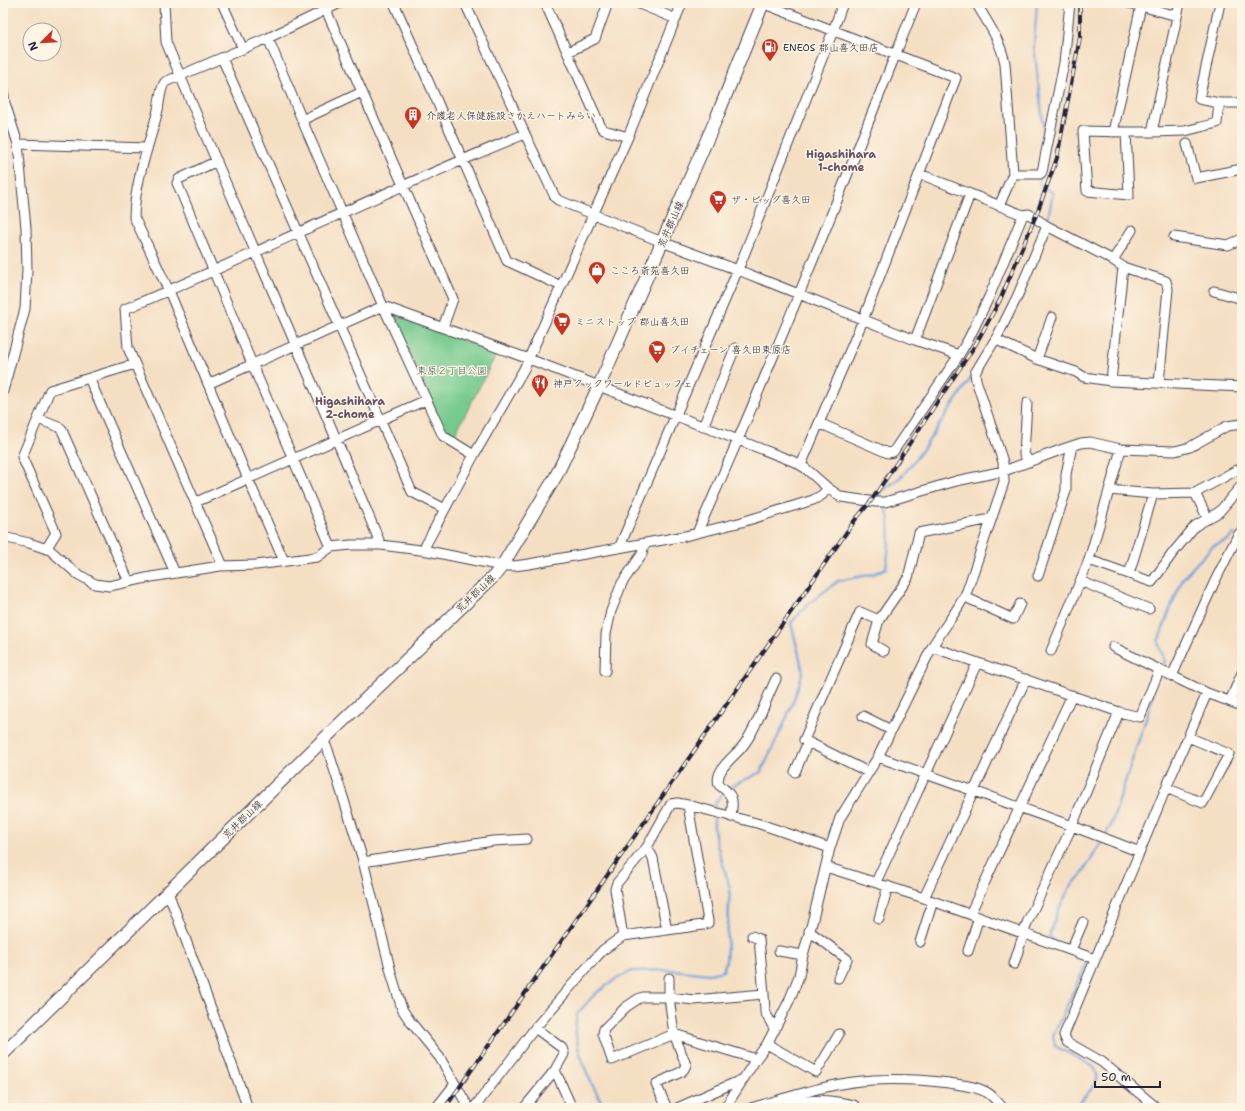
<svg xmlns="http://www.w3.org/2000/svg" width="1245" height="1111" font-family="'Shantell Sans','Klee One',sans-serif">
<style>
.green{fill:#75ca8d;stroke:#4c7664}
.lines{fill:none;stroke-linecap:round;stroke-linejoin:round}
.stream{stroke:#72a1db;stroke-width:2.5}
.minor-casing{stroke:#423e4f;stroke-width:11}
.secondary-casing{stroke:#423e4f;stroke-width:14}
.motorway-casing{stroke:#423e4f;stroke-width:18}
.minor{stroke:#fff;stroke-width:9}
.secondary{stroke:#fff;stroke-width:12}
.motorway{stroke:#fff;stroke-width:16}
.rail-casing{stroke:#22223b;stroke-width:4}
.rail{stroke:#fcf5e5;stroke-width:2.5;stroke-dasharray:8;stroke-linecap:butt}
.labels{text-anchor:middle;stroke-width:3;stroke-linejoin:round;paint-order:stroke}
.poi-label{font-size:10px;fill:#22223b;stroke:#fcf5e5;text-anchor:start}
.street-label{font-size:10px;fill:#22223b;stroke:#fcf5e5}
.park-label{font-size:10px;fill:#3f5d58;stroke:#fcf5e5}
.neighbourhood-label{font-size:11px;font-weight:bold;fill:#645168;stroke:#fcf5e5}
</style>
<rect width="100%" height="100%" fill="#fcf5e5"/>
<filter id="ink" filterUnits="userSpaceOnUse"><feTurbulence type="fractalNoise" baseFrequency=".025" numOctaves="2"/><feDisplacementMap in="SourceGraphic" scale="8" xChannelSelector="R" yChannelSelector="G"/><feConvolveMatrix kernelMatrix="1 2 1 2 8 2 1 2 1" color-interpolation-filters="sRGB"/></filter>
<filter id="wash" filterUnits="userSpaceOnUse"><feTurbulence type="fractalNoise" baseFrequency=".012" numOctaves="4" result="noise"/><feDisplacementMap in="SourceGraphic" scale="16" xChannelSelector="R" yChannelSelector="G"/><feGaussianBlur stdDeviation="0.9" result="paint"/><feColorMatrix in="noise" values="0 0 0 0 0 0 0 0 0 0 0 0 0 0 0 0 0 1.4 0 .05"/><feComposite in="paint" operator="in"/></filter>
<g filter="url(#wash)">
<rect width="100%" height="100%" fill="#f5dfc3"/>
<path class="green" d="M392,314L497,353L454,436L445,432Z"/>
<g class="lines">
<path class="stream" d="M1037,3L1034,46L1045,140
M1040,176L1039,184L1053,193L1047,223
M883,500L880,493L903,475L921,452L973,375
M1162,669L1165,662L1158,642L1169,612L1183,578L1213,546L1228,540L1234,534
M728,788L761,772L783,726L795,697L803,671L791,623L807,605L838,581L873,574L886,568C889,547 893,525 885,505
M714,809L715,803L724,791
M1054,940L1049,937L1057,913L1069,889L1081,875L1102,842L1111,825L1154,694
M602,1108V1103L588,1076L579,1051L575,1030L577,1014L595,994L616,979L632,971L672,970L709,974L723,971L726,962L730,888L717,845L714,829V814
M1074,1108C1080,1102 1094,1088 1097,1080C1098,1075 1096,1071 1094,1067L1055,1046L1053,1036L1088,960L1086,959"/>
</g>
</g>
<g filter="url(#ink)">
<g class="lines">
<defs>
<path id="minor" d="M164,3L166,42C236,210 311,377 381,545
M222,3L243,49
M323,3L453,299L443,327
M394,3L507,261L561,286
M465,3L525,134L555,197L558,200L662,242L738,270L915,340L959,355
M545,3L601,127L604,130L628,137
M637,3L676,19
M762,3L956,78L863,320L801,465
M976,3C988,23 1000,40 1005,63L1013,174L999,206
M1180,3L1152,132L1185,131L1217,123L1219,103H1242
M1141,6L1177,16
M268,38L302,120L383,306L443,436L474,455
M568,52L595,39L608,3
M222,58L412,492L445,509
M3,89L5,103L18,144L26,228L27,270L25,309L3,391
M1219,103L1199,99L1220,3
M302,120L362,92
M1113,132L1141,6L1128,3
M1126,132L1083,131L1087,191L1129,195L1126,132H1152
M18,144L147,148
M1187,144L1196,178L1242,169
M217,161L179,179L177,183L178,185L252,364L331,547
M920,174L1023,215L1029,214L1047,226
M1013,174H1040L1042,172L1064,63L1070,3
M1174,237L1228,245L1242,239
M1113,260L1132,230
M1214,291L1239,298L1242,301
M915,340L970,194
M1001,342L1037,359L1076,372L1084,377L1111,381L1242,387
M1037,359L1052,317
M89,378L175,573
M1111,381L1123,267
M208,384L383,306L529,359L795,462L805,468L828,488L841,497L876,502H885L956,481L1004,471L1063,449L1081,443L1090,442L1121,449L1175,451L1190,447L1227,426L1242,424
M1027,403L1024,454L1029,462
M38,419L61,428L129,582
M819,423L888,453L893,452L959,355L969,338L989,297L1023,215
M703,427L735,348
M1121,449L1089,560L1152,582L1172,554L1195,526L1219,512L1242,485
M1109,490L1153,494L1195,493L1208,519
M1195,493L1237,470L1242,471
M196,502L426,400
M1242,531L1238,535L1214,583L1172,676L1207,693L1242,706
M697,533C775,359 845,181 916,3
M3,537L29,543L50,550L76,573L95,584L109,586L151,577L220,566L256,565L317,557L331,547L351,545H381L428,551L502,566H514L529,564L685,536L742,522L813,500L822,495L828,488
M619,548L742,260L833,31L843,3
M46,549L56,533L22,457L50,390L135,364
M423,550L474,455L524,369L628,137L682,3
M284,561L248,479L169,291L134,217C135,182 148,148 157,114C160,104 159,90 165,82L268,38L340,3
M223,566L128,348L125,309C259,253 390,188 525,134
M1129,574L1153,494
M1038,576L1066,491V474L1072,446
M1080,581L1149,609
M965,597L1013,619L1020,604
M879,620L872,644L884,651
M932,647L1119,712L1072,826L1027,923L1014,964
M1113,647L1172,676
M1051,651L1089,560
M605,671L606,634L611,611L622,583L642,554L644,544
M1230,701L1242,673
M1119,712L1140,717L1159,671
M863,716L891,730
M323,740L328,750L362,857L392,976L402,1009L410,1021L440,1058L469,1108
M878,757L1072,826L1140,852
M795,772L808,742
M868,772L804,740L860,612L879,620L908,578L919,533L991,519
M1166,788L1203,803L1229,754L1188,737
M731,817C734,799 733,795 719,785C714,770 734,757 742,747C756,730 766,699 776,679
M363,862L493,841L527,839
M826,867L924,898L1095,959
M876,882L977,663
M168,892L248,1108
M924,898L1026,679
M970,914L1072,695
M879,919L888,886
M667,930L703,925L708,923V921L688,805
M809,931L847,959L838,978
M623,936L667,930L653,858L647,847
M752,936L759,939L764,994
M920,942L933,901
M1071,950L1083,922
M779,951L803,955
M968,951L979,917
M767,1044L816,1072L839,1034
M756,1059L674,1034L612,1060L603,1034L604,1029L626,1007L638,999L643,997H669L694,1000L764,994L765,1012L775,1030
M555,1070L572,1108
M436,1108L455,1084
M474,1108L535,1028L590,964L603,950L623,936L615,889L617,883L647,847L671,804L677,803L688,805L760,824L830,848
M524,1108L555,1070L564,1054L562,1048L535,1028
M667,1108L656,1084L681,1072L684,1069L686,1065L674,1034L669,997V978
M677,1108L743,1079
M725,1108L756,1059L767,1044L789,1001L799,976L803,955L812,923L830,848L840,818L878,757L932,647C943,628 958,611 967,591L1004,482L1003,462L976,380L975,373L998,335L1017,297L1047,226L1113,260L1123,267L1166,281L1168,289L1159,383
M751,1108C790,1097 832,1082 873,1080C898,1079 925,1080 949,1083C962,1085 977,1086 988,1093C994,1097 998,1103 1003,1108
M1157,1108L1102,1062L1067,1042L1064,1035L1166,788L1207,693"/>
<path id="secondary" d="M3,1054L323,740L495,575L502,566L556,476L599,386L716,119L763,3"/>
<path id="motorway" d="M790,1108C814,1102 828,1103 852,1108"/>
</defs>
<use href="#minor" class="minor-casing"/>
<use href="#secondary" class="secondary-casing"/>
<use href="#motorway" class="motorway-casing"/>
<use href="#minor" class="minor"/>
<use href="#secondary" class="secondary"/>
<use href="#motorway" class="motorway"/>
<defs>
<path id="rail" d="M445,1108L855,520L871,501L974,347L1000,300L1037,213L1057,158L1080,37V3"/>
</defs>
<use href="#rail" class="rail-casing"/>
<use href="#rail" class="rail"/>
</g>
</g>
<defs>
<symbol id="fuel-pin" viewBox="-11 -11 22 30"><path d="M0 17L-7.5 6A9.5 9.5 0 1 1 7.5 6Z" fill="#c8321e" stroke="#fcf5e5"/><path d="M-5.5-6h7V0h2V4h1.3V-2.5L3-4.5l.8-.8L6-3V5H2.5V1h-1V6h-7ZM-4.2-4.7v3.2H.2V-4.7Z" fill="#fff"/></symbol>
<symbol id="building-pin" viewBox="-11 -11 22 30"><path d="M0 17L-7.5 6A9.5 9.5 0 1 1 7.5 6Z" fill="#c8321e" stroke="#fcf5e5"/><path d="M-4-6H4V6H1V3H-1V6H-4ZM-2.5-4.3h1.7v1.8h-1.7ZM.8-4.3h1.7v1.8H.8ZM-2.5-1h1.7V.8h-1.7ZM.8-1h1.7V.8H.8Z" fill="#fff"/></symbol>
<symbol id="supermarket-pin" viewBox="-11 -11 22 30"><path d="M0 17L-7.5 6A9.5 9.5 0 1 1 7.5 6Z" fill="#c8321e" stroke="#fcf5e5"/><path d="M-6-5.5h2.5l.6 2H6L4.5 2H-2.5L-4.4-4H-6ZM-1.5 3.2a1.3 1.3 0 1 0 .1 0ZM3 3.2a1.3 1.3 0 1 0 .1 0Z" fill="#fff"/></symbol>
<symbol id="shop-pin" viewBox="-11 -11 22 30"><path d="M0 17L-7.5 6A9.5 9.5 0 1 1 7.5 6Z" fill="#c8321e" stroke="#fcf5e5"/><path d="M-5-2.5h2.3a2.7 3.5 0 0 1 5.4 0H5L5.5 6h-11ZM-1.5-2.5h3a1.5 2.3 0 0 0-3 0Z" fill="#fff"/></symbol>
<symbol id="restaurant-pin" viewBox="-11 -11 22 30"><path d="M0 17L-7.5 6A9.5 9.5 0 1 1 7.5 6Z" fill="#c8321e" stroke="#fcf5e5"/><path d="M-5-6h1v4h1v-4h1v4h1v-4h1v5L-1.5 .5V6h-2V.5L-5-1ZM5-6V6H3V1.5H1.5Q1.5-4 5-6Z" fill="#fff"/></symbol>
</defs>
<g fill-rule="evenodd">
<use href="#fuel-pin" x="760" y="37" width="20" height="27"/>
<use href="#building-pin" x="403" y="105" width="20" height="27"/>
<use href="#supermarket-pin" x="708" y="189" width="20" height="27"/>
<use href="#shop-pin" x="587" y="260" width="20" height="27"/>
<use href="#supermarket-pin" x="552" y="311" width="20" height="27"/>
<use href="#supermarket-pin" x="647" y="339" width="20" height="27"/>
<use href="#restaurant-pin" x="530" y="373" width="20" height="27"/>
</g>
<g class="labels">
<g class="poi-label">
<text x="783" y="51">ENEOS 郡山喜久田店</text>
<text x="426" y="119">介護老人保健施設さかえハートみらい</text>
<text x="731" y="203">ザ・ビッグ喜久田</text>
<text x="610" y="274">こころ斎苑喜久田</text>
<text x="575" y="325">ミニストップ 郡山喜久田</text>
<text x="670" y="353">ブイチェーン 喜久田東原店</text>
<text x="553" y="387">神戸クックワールドビュッフェ</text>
</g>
<g class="street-label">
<text transform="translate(670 224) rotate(-66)" y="4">荒井郡山線</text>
<text transform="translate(475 593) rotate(-44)" y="4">荒井郡山線</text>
<text transform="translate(242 819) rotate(-44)" y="4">荒井郡山線</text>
</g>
<g class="park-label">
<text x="452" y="374">東原２丁目公園</text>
</g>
<g class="neighbourhood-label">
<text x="841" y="158">Higashihara<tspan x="841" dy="13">1-chome</tspan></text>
<text x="350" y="405">Higashihara<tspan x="350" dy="13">2-chome</tspan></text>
</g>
</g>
<rect width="1245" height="1111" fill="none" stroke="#fcf5e5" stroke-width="16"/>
<g transform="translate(42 42) rotate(246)"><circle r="19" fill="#fcf5e5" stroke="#a5a1a1"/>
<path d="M0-3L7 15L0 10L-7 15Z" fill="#c8321e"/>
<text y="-6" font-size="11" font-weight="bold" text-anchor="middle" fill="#22223b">N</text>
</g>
<path d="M1095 1081v6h65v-6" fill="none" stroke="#22223b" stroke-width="2"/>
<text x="1101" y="1081" font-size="12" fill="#22223b" stroke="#fcf5e5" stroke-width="3" paint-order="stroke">50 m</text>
</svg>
